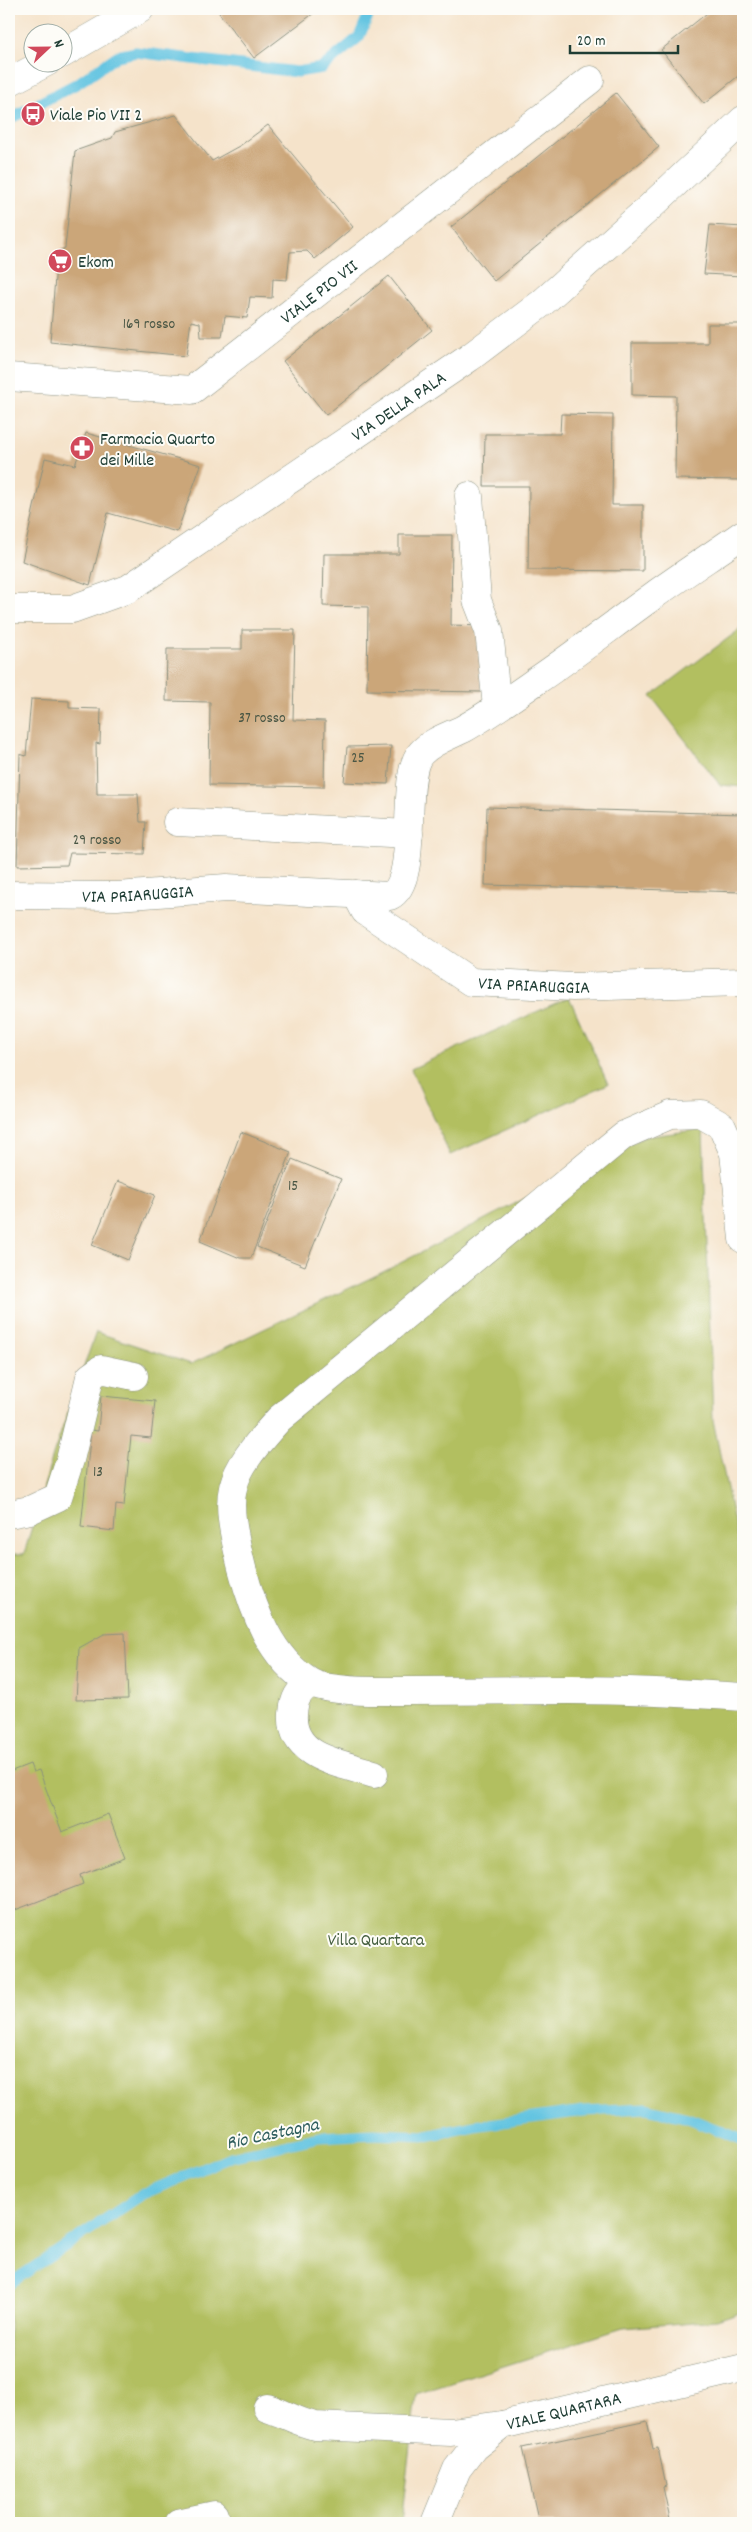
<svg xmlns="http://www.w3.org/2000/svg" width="752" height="2532" font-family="Dekko,sans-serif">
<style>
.green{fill:#b2bf60;stroke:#687e4a}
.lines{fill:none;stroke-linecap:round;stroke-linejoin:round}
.stream{stroke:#63c4e1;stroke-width:11}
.building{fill:#cba679}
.minor-casing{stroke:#8a907f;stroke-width:29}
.minor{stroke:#fff;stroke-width:28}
.labels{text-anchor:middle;stroke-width:4;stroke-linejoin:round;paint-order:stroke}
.number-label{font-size:15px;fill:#4a5745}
.poi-label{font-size:18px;fill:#1f3d34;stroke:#fdfcf7;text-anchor:start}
.street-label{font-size:18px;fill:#1f3d34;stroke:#fdfcf7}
.park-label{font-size:18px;fill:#445e3f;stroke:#fdfcf7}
.water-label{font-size:19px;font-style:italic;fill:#305f5f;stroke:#fdfcf7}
</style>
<rect width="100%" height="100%" fill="#fdfcf7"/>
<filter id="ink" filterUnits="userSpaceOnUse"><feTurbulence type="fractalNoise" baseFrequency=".02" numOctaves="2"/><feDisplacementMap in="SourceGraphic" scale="10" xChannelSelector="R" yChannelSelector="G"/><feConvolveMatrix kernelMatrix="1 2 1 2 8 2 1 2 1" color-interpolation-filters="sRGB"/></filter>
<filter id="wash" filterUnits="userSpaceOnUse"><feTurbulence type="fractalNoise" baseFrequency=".0096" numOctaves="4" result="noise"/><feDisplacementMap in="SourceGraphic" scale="20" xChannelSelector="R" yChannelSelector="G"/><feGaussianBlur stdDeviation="1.12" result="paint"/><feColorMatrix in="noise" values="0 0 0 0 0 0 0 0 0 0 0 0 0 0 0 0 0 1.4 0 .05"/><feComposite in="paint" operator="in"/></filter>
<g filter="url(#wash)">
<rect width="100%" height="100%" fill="#f5e3ca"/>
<path class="green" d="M743,627V787L720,785L651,696Z
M569,997L608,1084L450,1155L411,1069Z
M703,1129L713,1420L743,1566V2311L717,2320L623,2328L416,2394L401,2523H9V1554H24L53,1455L96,1332L191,1364L381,1273L644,1137Z"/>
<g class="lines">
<path class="stream" d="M9,119L78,83L117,56L136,52L297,72L322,68L359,37L371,9
M9,2284L143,2194L230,2157L320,2137L373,2134L426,2136L474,2126L584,2111L646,2108L688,2118L743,2140"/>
</g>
<g id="blocks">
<path class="building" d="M216,9H317L318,10L254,58Z
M712,9H743V72L704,104L661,50Z
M616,93L659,147L494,281L451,227Z
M176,115L212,161L241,145L268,125L353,227L315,259L307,251L290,252L287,280L273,279L272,298L250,297L247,318L225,316L222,337H201L200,323L191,321L186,356L50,342L57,252L65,248L75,151L112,138L115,132Z
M710,225L743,227V276L704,274Z
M389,276L432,330L326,415L283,361Z
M708,324H743V480L675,479L676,396L632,395V343H708Z
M561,414L613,415L612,505H643V571L528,570L529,486H484L485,434H560Z
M86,433L201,465L177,532L108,513L90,585L22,561L45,458L75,465Z
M399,535H452L451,625L483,626L482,692L367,690L368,607L323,606L324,554H399Z
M242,630H295L293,720L325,721L324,787L209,785L210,702L166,701L167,649H242Z
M31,699L69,701V708L101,709L100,744L96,743L97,794H138L140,822H146L144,854L70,853L67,865L17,866L20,754L26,756Z
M391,746L388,784L344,782L347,747Z
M487,807L743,814V892L485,885Z
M241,1132L291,1152L251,1258H240L200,1241Z
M292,1159L341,1179L305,1266L257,1247Z
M118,1181L155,1195L128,1260L92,1245Z
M101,1396L155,1401L151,1438L131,1436L124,1506L116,1505L114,1531L81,1527L91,1430L98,1431Z
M125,1633L128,1699L76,1700L79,1648L104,1634Z
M30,1764L33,1772L39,1770L62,1832L108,1814L125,1858L80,1875L83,1884L10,1912L9,1772Z
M647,2421L653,2449L658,2448L666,2486L663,2487L670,2520L655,2523H539L522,2448Z"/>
</g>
</g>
<g filter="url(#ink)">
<use href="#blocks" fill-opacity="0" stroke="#8a907f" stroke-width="1"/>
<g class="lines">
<defs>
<g id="minor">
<path d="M62,54L140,9"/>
<path d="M9,82L47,62"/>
<path id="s1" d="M9,377L192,390L590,80"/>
<path d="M469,496L477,600L489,631L497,707"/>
<path id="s2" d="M9,609H72L128,589L469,358L542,303L649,208L743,120"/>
<path d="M177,822L409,834"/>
<path id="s3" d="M356,894L365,911L471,982L573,987L743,982"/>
<path id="s4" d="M9,895L117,896L226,888L390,896C421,881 399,775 421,753C432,741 449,736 463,729C488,715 513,697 536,681C576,654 614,624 653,596C682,575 713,555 743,534"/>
<path d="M743,1239L734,1153L722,1126L701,1114L670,1115L624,1135L279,1419C225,1479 223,1491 242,1568C253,1610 271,1659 310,1682C329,1693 388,1691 411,1691C464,1691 517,1690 570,1690C628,1690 686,1693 743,1697"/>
<path d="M9,1514L30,1510L58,1497L70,1460L90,1377L101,1369L134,1376"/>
<path d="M311,1683C298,1691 294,1699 293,1714C290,1759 342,1763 374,1774"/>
<path d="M267,2408C284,2413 297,2422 315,2426L451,2432L501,2425"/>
<path d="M178,2523L215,2515"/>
<path id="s5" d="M435,2523L457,2469L474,2447L502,2425L743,2368"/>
</g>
</defs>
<use href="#minor" class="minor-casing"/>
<use href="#minor" class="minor"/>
</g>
</g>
<defs>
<symbol id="bus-disc" viewBox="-11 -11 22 22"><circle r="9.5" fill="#d1495b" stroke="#fdfcf7"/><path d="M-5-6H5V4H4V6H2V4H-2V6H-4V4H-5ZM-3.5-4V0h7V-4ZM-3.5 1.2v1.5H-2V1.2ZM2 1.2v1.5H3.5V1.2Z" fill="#fff"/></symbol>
<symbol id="supermarket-disc" viewBox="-11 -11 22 22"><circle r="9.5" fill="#d1495b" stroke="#fdfcf7"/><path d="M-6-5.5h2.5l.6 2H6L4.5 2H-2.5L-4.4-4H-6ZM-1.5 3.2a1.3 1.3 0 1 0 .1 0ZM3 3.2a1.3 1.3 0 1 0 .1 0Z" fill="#fff"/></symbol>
<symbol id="pharmacy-disc" viewBox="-11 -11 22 22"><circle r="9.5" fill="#d1495b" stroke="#fdfcf7"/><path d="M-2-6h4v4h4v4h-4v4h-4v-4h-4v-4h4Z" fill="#fff"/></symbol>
</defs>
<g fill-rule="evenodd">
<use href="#bus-disc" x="19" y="100" width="28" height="28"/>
<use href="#supermarket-disc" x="46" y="247" width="28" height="28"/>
<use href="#pharmacy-disc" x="68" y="434" width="28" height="28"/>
</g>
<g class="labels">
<g class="number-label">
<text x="149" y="328">169 rosso</text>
<text x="262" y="722">37 rosso</text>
<text x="358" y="762">25</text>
<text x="97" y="844">29 rosso</text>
<text x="293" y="1190">15</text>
<text x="98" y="1476">13</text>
</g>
<g class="poi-label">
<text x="50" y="120">Viale Pio VII 2</text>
<text x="78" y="267">Ekom</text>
<text x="100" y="444">Farmacia Quarto<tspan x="100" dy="21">dei Mille</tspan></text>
</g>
<g class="street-label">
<text dy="6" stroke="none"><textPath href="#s1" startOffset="344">VIALE PIO VII</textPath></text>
<text dy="6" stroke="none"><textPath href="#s2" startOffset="449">VIA DELLA PALA</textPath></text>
<text dy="6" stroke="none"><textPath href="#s4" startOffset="129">VIA PRIARUGGIA</textPath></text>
<text dy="6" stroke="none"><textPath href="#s3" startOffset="210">VIA PRIARUGGIA</textPath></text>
<text dy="6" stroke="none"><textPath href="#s5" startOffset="185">VIALE QUARTARA</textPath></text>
</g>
<g class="park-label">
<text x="376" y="1945">Villa Quartara</text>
</g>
<g class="water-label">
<text transform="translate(272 2132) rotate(-12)" y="7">Rio Castagna</text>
</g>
</g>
<rect width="752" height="2532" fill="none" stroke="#fdfcf7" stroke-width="30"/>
<g transform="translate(48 48) rotate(68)"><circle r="24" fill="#fdfcf7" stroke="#a4b0a9"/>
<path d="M0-4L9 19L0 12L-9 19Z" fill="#d1495b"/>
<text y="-8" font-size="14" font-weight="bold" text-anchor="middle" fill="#1f3d34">N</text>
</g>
<path d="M570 45v8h108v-8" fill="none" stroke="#1f3d34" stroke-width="2.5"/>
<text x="577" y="45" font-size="15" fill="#1f3d34" stroke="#fdfcf7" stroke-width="4" paint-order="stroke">20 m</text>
</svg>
